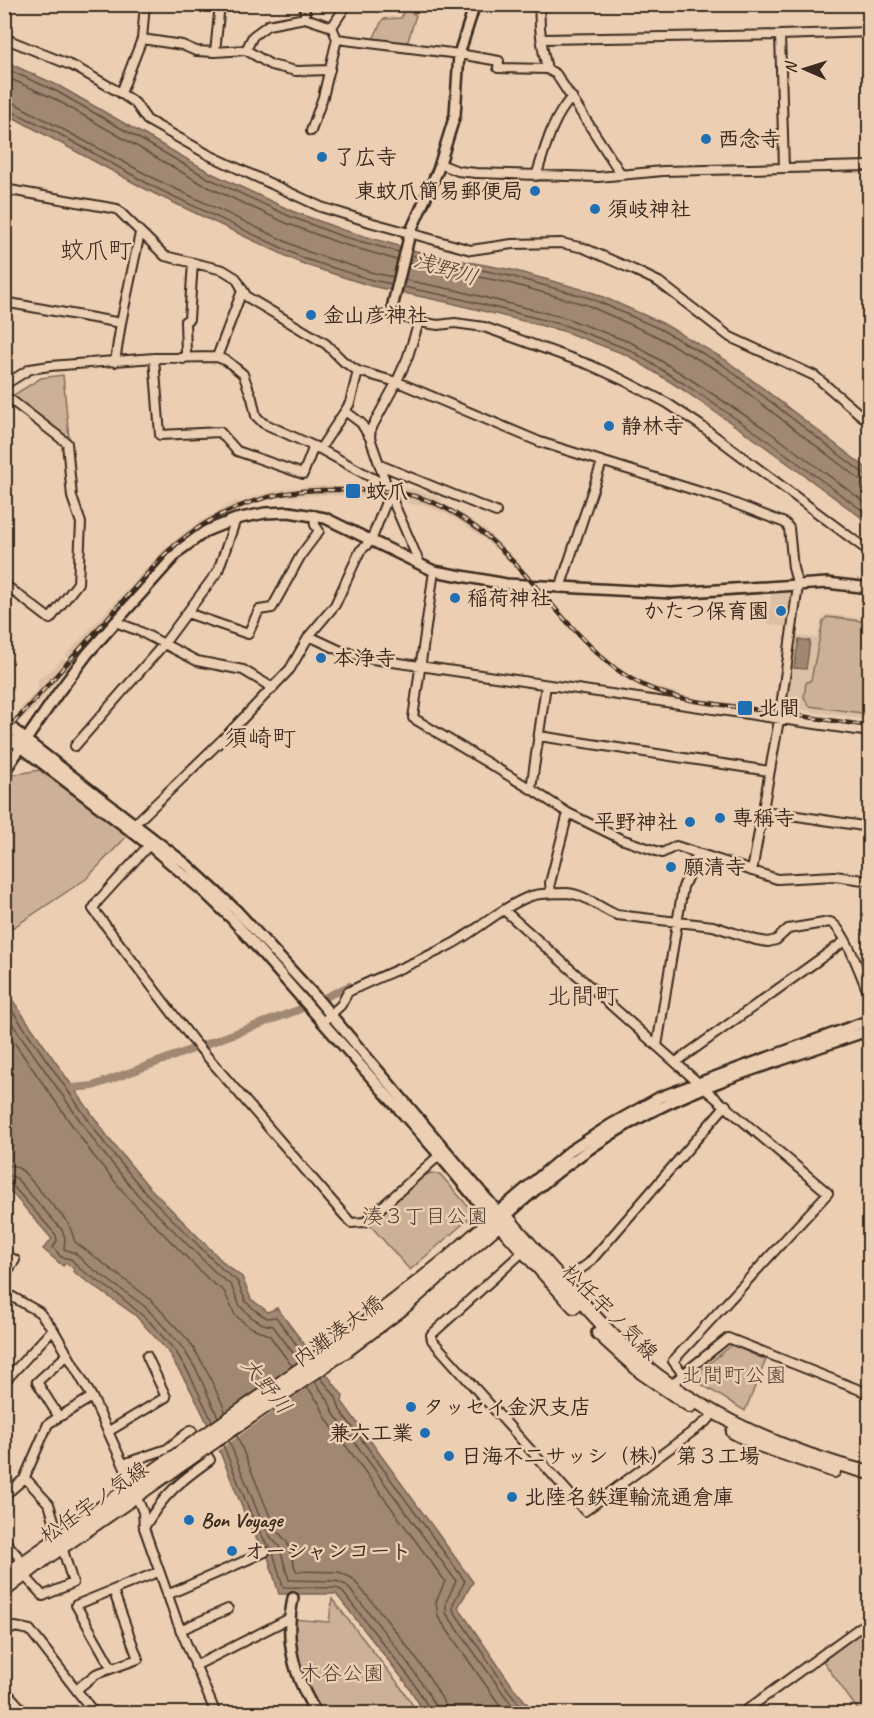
<svg xmlns="http://www.w3.org/2000/svg" width="874" height="1718" font-family="Caveat,'Klee One',sans-serif">
<style>
.built{fill:#dcc0a5}
.green{fill:#ccb198;stroke:#846e5b;stroke-width:1.5}
.water{fill:#a08873;stroke:#786251;stroke-width:1.5}
.pier{fill:#eccfb3}
.lines{fill:none;stroke-linecap:round;stroke-linejoin:round}
.shore{stroke:#635040;stroke-width:1.5}
.stream{stroke:#786251;stroke-width:2}
.canal{stroke:#a08873;stroke-width:8}
.minor-casing{stroke:#3b2a1e;stroke-width:12}
.tertiary-casing{stroke:#3b2a1e;stroke-width:14}
.primary-casing{stroke:#3b2a1e;stroke-width:16}
.minor{stroke:#eccfb3;stroke-width:8}
.tertiary{stroke:#eccfb3;stroke-width:9}
.primary{stroke:#eccfb3;stroke-width:12}
.rail-casing{stroke:#3b2a1e;stroke-width:4.5}
.rail{stroke:#eccfb3;stroke-width:2;stroke-dasharray:7;stroke-linecap:butt}
.primary-bridge-casing{stroke:#3b2a1e;stroke-width:16;stroke-linecap:butt}
.primary-bridge{stroke:#eccfb3;stroke-width:12}
.poi-dot{fill:#1f6fb2;stroke:#eccfb3;stroke-width:2}
.labels{text-anchor:middle;stroke-width:5;stroke-linejoin:round;paint-order:stroke}
.poi-label{font-size:21px;font-weight:bold;fill:#3b2a1e;stroke:#eccfb3;text-anchor:start}
.park-label{font-size:21px;fill:#513e30;stroke:#eccfb3}
.street-label{font-size:21px;fill:#3b2a1e;stroke:#eccfb3}
.water-label{font-size:22px;font-style:italic;fill:#4f3d2f;stroke:#eccfb3}
.quarter-label{font-size:24px;fill:#3b2a1e;stroke:#eccfb3}
</style>
<rect width="100%" height="100%" fill="#eccfb3"/>
<filter id="ink" filterUnits="userSpaceOnUse"><feTurbulence type="fractalNoise" baseFrequency=".0167" numOctaves="2"/><feDisplacementMap in="SourceGraphic" scale="12" xChannelSelector="R" yChannelSelector="G"/><feConvolveMatrix kernelMatrix="1 2 1 2 8 2 1 2 1" color-interpolation-filters="sRGB"/></filter>
<g filter="url(#ink)">
<path class="built" d="M314,486L414,489L422,491L443,500L442,504L463,514L486,530L520,564L512,565L483,538L463,524L446,514L421,504L420,506L386,498L325,495L283,497L259,502L244,499L282,489Z
M235,501L250,504L235,509L236,513L207,525L173,549L76,658L64,657L165,548L194,525Z
M514,566H520L588,640L618,667L647,684L695,698L869,723V730L669,700V697L633,683L601,660Z
M793,589L787,627L767,624L772,592Z
M826,614L869,619V720L784,707L795,635L817,638L821,621Z
M62,659L74,660L34,709L18,721L5,737V727L38,688L37,680L50,671Z"/>
<path class="green" d="M405,9L416,15L408,41L403,44L372,41L383,19L401,18Z
M63,375L69,438L12,396L41,378Z
M827,617L869,622V714L809,706L804,697L806,683L811,680L823,621Z
M39,770L128,835L86,879L5,933V785L12,775Z
M431,1173L440,1174L472,1211V1216L410,1270L370,1225L421,1177Z
M732,1345L766,1360L745,1411L691,1378Z
M332,1599L400,1686L418,1713H321L298,1675L291,1619L329,1622Z
M869,1625V1713H860L823,1661Z"/>
<path class="water" d="M4,61L59,86L211,173L292,211L343,230L430,255L512,270L592,292L662,323L726,360L869,470V523L756,440L680,388L627,355L563,331L451,303L371,286L303,264L151,192L5,113Z
M799,639L810,641L806,669L794,668Z
M4,988L110,1140L148,1186L226,1265L242,1277L251,1299L268,1312L277,1308L343,1396L342,1402L345,1406L473,1582L458,1607L513,1687L535,1713H425L406,1683L336,1594H279L266,1550L262,1551L253,1531L251,1530C228,1472 206,1409 171,1358L172,1356L135,1315L75,1273L73,1271L74,1269L66,1263L63,1266L43,1249L52,1239L5,1185Z"/>
<path class="pier" d="M312,1351L328,1373L216,1452L204,1426Z"/>
<g class="lines">
<path class="shore" d="M4,68L56,91L208,178L289,216L341,236L399,252
M4,76L53,98L204,185L286,223L339,243L397,260
M4,101L12,102L157,180L308,252L374,273L393,277
M4,108L52,130L154,187L305,259L372,280L392,284
M411,255L510,276L590,298L660,329L723,365L863,473L870,474
M409,263L509,283L587,305L656,336L719,371L859,479L870,482
M405,280L455,290L566,318L632,343L687,377L764,428L870,506
M403,287L453,297L564,325L630,350L683,383L760,435L870,516
M4,999L105,1144L143,1190L222,1269L237,1281L246,1302L256,1311L267,1318L276,1317L305,1356
M4,1012L100,1149L138,1195L217,1274L231,1285L240,1306L251,1317L263,1324L273,1326L299,1361
M4,1028L93,1155L131,1201L210,1281L224,1291L235,1315L248,1326L269,1335L292,1366
M4,1165L15,1166L23,1171L69,1224L75,1242L150,1299L189,1341L205,1367L226,1412
M4,1174L16,1178L62,1230L65,1238L64,1249L75,1253L86,1264L143,1305L155,1317L183,1348L197,1371L218,1417
M4,1181L11,1184L56,1235L57,1241L53,1247L61,1257L71,1259L80,1269L120,1296L150,1322L176,1352L190,1375L212,1421
M321,1378L336,1397L340,1410L465,1581L453,1604V1610L508,1690L527,1714
M315,1382L328,1400L334,1414L456,1581L446,1602V1613L518,1714
M307,1387L319,1403L327,1420L445,1581L436,1602L438,1617L506,1714
M237,1436L269,1514L278,1532L287,1542L296,1571L339,1572L352,1578C371,1600 446,1690 447,1714
M229,1441L261,1520L271,1538L279,1546L289,1580L336,1581L346,1585C363,1605 436,1693 437,1714
M223,1445L255,1524L266,1543L272,1549L283,1587L336,1588L341,1590L411,1679L429,1708L430,1714"/>
<path class="stream" d="M472,926L490,914
M349,986L451,940L463,931"/>
<path class="canal" d="M72,1088L93,1086L298,1010L349,986"/>
<defs>
<path id="minor" d="M305,4V18
M540,4C538,26 542,48 547,69
M332,27L347,4
M780,35L870,32
M4,38L75,67L119,92L135,103L147,120L209,155L321,207L373,223L471,250L512,244L561,243L584,248L634,270L659,282L730,337L815,376L870,423
M142,39L182,45L196,51L215,52L220,4
M337,39L459,54L499,61L498,68L547,69L556,74L621,174
M542,39L780,35L784,168
M246,50L271,65L296,71L330,70
M215,52L246,50L253,36L268,25L305,18L332,27
M121,93L142,39L145,4
M311,131L323,97L337,39L332,27
M440,164L458,171L476,173L598,177L663,171L870,166
M536,176C546,147 551,120 572,97
M4,189L117,209L165,256L223,270L236,278L247,297L326,344L344,362L358,371L400,383L540,442L720,498L785,523L789,528L793,568L798,586L779,720L752,871
M4,302L121,323L115,362
M393,304L391,313L419,322L438,325L455,323L484,327L590,365L623,380L667,403L700,425L867,550L870,556
M121,323L140,233
M217,357L242,291
M154,358L160,435L220,432L237,451L303,474L314,446
M183,359L186,353L185,321L189,319L193,263
M4,385L30,369L50,366L154,358L217,357L227,361L243,374L252,398L256,416L263,423L320,449L345,411L361,423L370,438L389,492L420,564
M4,404L11,400L67,443L72,497L81,523L78,583L50,619L4,584
M345,411L350,403L358,371
M370,437L371,429L396,383L407,359L419,322
M320,449L387,486
M380,465L496,512
M434,571L413,718L531,789L568,813L621,839L662,853L676,846L777,879L835,876L870,881
M560,588L602,462
M187,613L248,634L259,610L272,608L301,555L319,531L315,525L314,515
M115,622L137,630L197,661L243,670L273,688
M309,636L339,650L372,659L870,732
M539,736L769,771
M75,746L163,645L218,571L236,519
M531,789L546,685
M764,811L870,827
M129,827L140,819L227,735L290,669L309,636L335,605L360,551L371,541L389,494
M149,845L98,901L93,909L192,1039L351,1223L365,1222L443,1152
M551,893L550,883L568,813
M505,911L712,1095L828,1193L673,1361L683,1374
M327,1018L341,1005L348,992C382,975 419,962 452,944C476,931 505,905 531,896C541,893 556,893 567,893C585,894 601,909 617,915L713,926L756,940L768,942L776,940L788,929L830,922C846,929 862,980 870,997
M657,1046L683,887L698,853
M676,1062L845,941
M527,1248L431,1335L432,1340L585,1511L700,1426L709,1419L713,1412
M4,1276L15,1260L8,1256
M560,1284L589,1263L726,1105
M4,1292L39,1312L53,1329L92,1397L123,1464L167,1449L191,1430L210,1460C179,1482 163,1495 144,1528L177,1621L216,1714
M4,1377L7,1379L53,1329
M669,1388L683,1374L728,1338L870,1394
M59,1417L92,1397
M109,1431L166,1397L147,1356
M123,1464L143,1512L144,1528
M4,1496L24,1479L48,1424L59,1417L37,1382L68,1354
M4,1540L23,1562L24,1575L43,1596L73,1583L49,1504L28,1481L24,1479
M167,1595L265,1552
M180,1630L228,1609
M4,1633L15,1627L30,1630L95,1714
M195,1666L288,1619
M111,1667L76,1605L113,1590
M4,1689L26,1714
M77,1689L96,1674L138,1659L113,1590L158,1572
M303,1714L313,1708
M741,1714L870,1620"/>
<path id="tertiary" d="M393,304L410,233L438,170L455,115L459,54L475,4
M4,721L27,741L186,864L236,910L314,995L498,1212L570,1151L610,1125L660,1097L870,1020
M4,734L149,845L203,891L232,919L434,1149L492,1219
M4,772L58,693L88,653L180,550L206,531L236,519L265,513L289,512L325,518L434,571L506,584L672,593L827,583L870,588
M506,1216C543,1182 583,1151 627,1125C698,1083 791,1058 870,1030
M293,1598C284,1639 294,1678 317,1714"/>
<path id="primary" d="M492,1219L499,1224L574,1307
M395,1300L448,1258L492,1219L498,1212L506,1216C525,1239 544,1260 563,1281C589,1310 613,1338 642,1363C707,1417 788,1452 870,1473
M402,1309L504,1220
M598,1333L642,1373L690,1406
M733,1432L756,1444L834,1471
M4,1576L172,1458
M4,1591L48,1557L178,1467"/>
</defs>
<use href="#minor" class="minor-casing"/>
<use href="#tertiary" class="tertiary-casing"/>
<use href="#primary" class="primary-casing"/>
<use href="#minor" class="minor"/>
<use href="#tertiary" class="tertiary"/>
<use href="#primary" class="primary"/>
<defs>
<path id="rail" d="M4,734L162,557C205,515 261,491 321,490C354,490 392,488 424,499C506,527 550,618 616,669C639,686 667,696 695,701L870,726"/>
</defs>
<use href="#rail" class="rail-casing"/>
<use href="#rail" class="rail"/>
<defs>
<path id="primary-bridge" d="M172,1458L342,1340L395,1300
M178,1467L346,1351L402,1309"/>
</defs>
<use href="#primary-bridge" class="primary-bridge-casing"/>
<use href="#primary-bridge" class="primary-bridge"/>
</g>
</g>
<g class="poi-dot">
<circle cx="706" cy="139" r="6"/>
<circle cx="322" cy="157" r="6"/>
<circle cx="535" cy="191" r="6"/>
<circle cx="595" cy="209" r="6"/>
<circle cx="311" cy="315" r="6"/>
<circle cx="609" cy="426" r="6"/>
<rect x="345" y="483" width="16" height="16" rx="3"/>
<circle cx="455" cy="598" r="6"/>
<circle cx="781" cy="611" r="6"/>
<circle cx="321" cy="658" r="6"/>
<rect x="737" y="700" width="16" height="16" rx="3"/>
<circle cx="720" cy="818" r="6"/>
<circle cx="690" cy="822" r="6"/>
<circle cx="671" cy="867" r="6"/>
<circle cx="411" cy="1407" r="6"/>
<circle cx="425" cy="1433" r="6"/>
<circle cx="449" cy="1456" r="6"/>
<circle cx="512" cy="1497" r="6"/>
<circle cx="189" cy="1520" r="6"/>
<circle cx="232" cy="1551" r="6"/>
</g>
<g class="labels">
<g class="poi-label">
<text x="718" y="146">西念寺</text>
<text x="334" y="164">了広寺</text>
<text x="523" y="198" text-anchor="end">東蚊爪簡易郵便局</text>
<text x="607" y="216">須岐神社</text>
<text x="323" y="322">金山彦神社</text>
<text x="621" y="433">静林寺</text>
<text x="366" y="498">蚊爪</text>
<text x="467" y="605">稲荷神社</text>
<text x="769" y="618" text-anchor="end">かたつ保育園</text>
<text x="333" y="665">本浄寺</text>
<text x="758" y="715">北間</text>
<text x="732" y="825">専稱寺</text>
<text x="678" y="829" text-anchor="end">平野神社</text>
<text x="683" y="874">願清寺</text>
<text x="423" y="1414">タッセイ金沢支店</text>
<text x="413" y="1440" text-anchor="end">兼六工業</text>
<text x="461" y="1463">日海不二サッシ（株） 第３工場</text>
<text x="524" y="1504">北陸名鉄運輸流通倉庫</text>
<text x="201" y="1527">Bon Voyage</text>
<text x="244" y="1558">オーシャンコート</text>
</g>
<g class="park-label">
<text x="425" y="1223">湊３丁目公園</text>
<text x="734" y="1382">北間町公園</text>
<text x="342" y="1680">木谷公園</text>
</g>
<g class="street-label">
<text transform="translate(610 1312) rotate(45)" y="7">松任宇ノ気線</text>
<text transform="translate(338 1331) rotate(-36)" y="7">内灘湊大橋</text>
<text transform="translate(94 1502) rotate(-35)" y="7">松任宇ノ気線</text>
</g>
<g class="water-label">
<text transform="translate(446 268) rotate(17)" y="8">浅野川</text>
<text transform="translate(267 1385) rotate(51)" y="8">大野川</text>
</g>
<g class="quarter-label">
<text x="96" y="258">蚊爪町</text>
<text x="260" y="746">須崎町</text>
<text x="583" y="1004">北間町</text>
</g>
</g>
<rect width="874" height="1718" fill="none" stroke="#eccfb3" stroke-width="24"/>
<rect x="12" y="12" width="850" height="1694" fill="none" stroke="#3b2a1e" stroke-width="2" filter="url(#ink)"/>
<g transform="translate(805 69) rotate(273)" stroke="#eccfb3" stroke-width="4.5" paint-order="stroke">
<path d="M0-4.5L10 22L0 15L-10 22Z" fill="#3b2a1e"/>
<text y="-9" font-size="16" font-weight="bold" text-anchor="middle" fill="#3b2a1e">N</text>
</g>
</svg>
